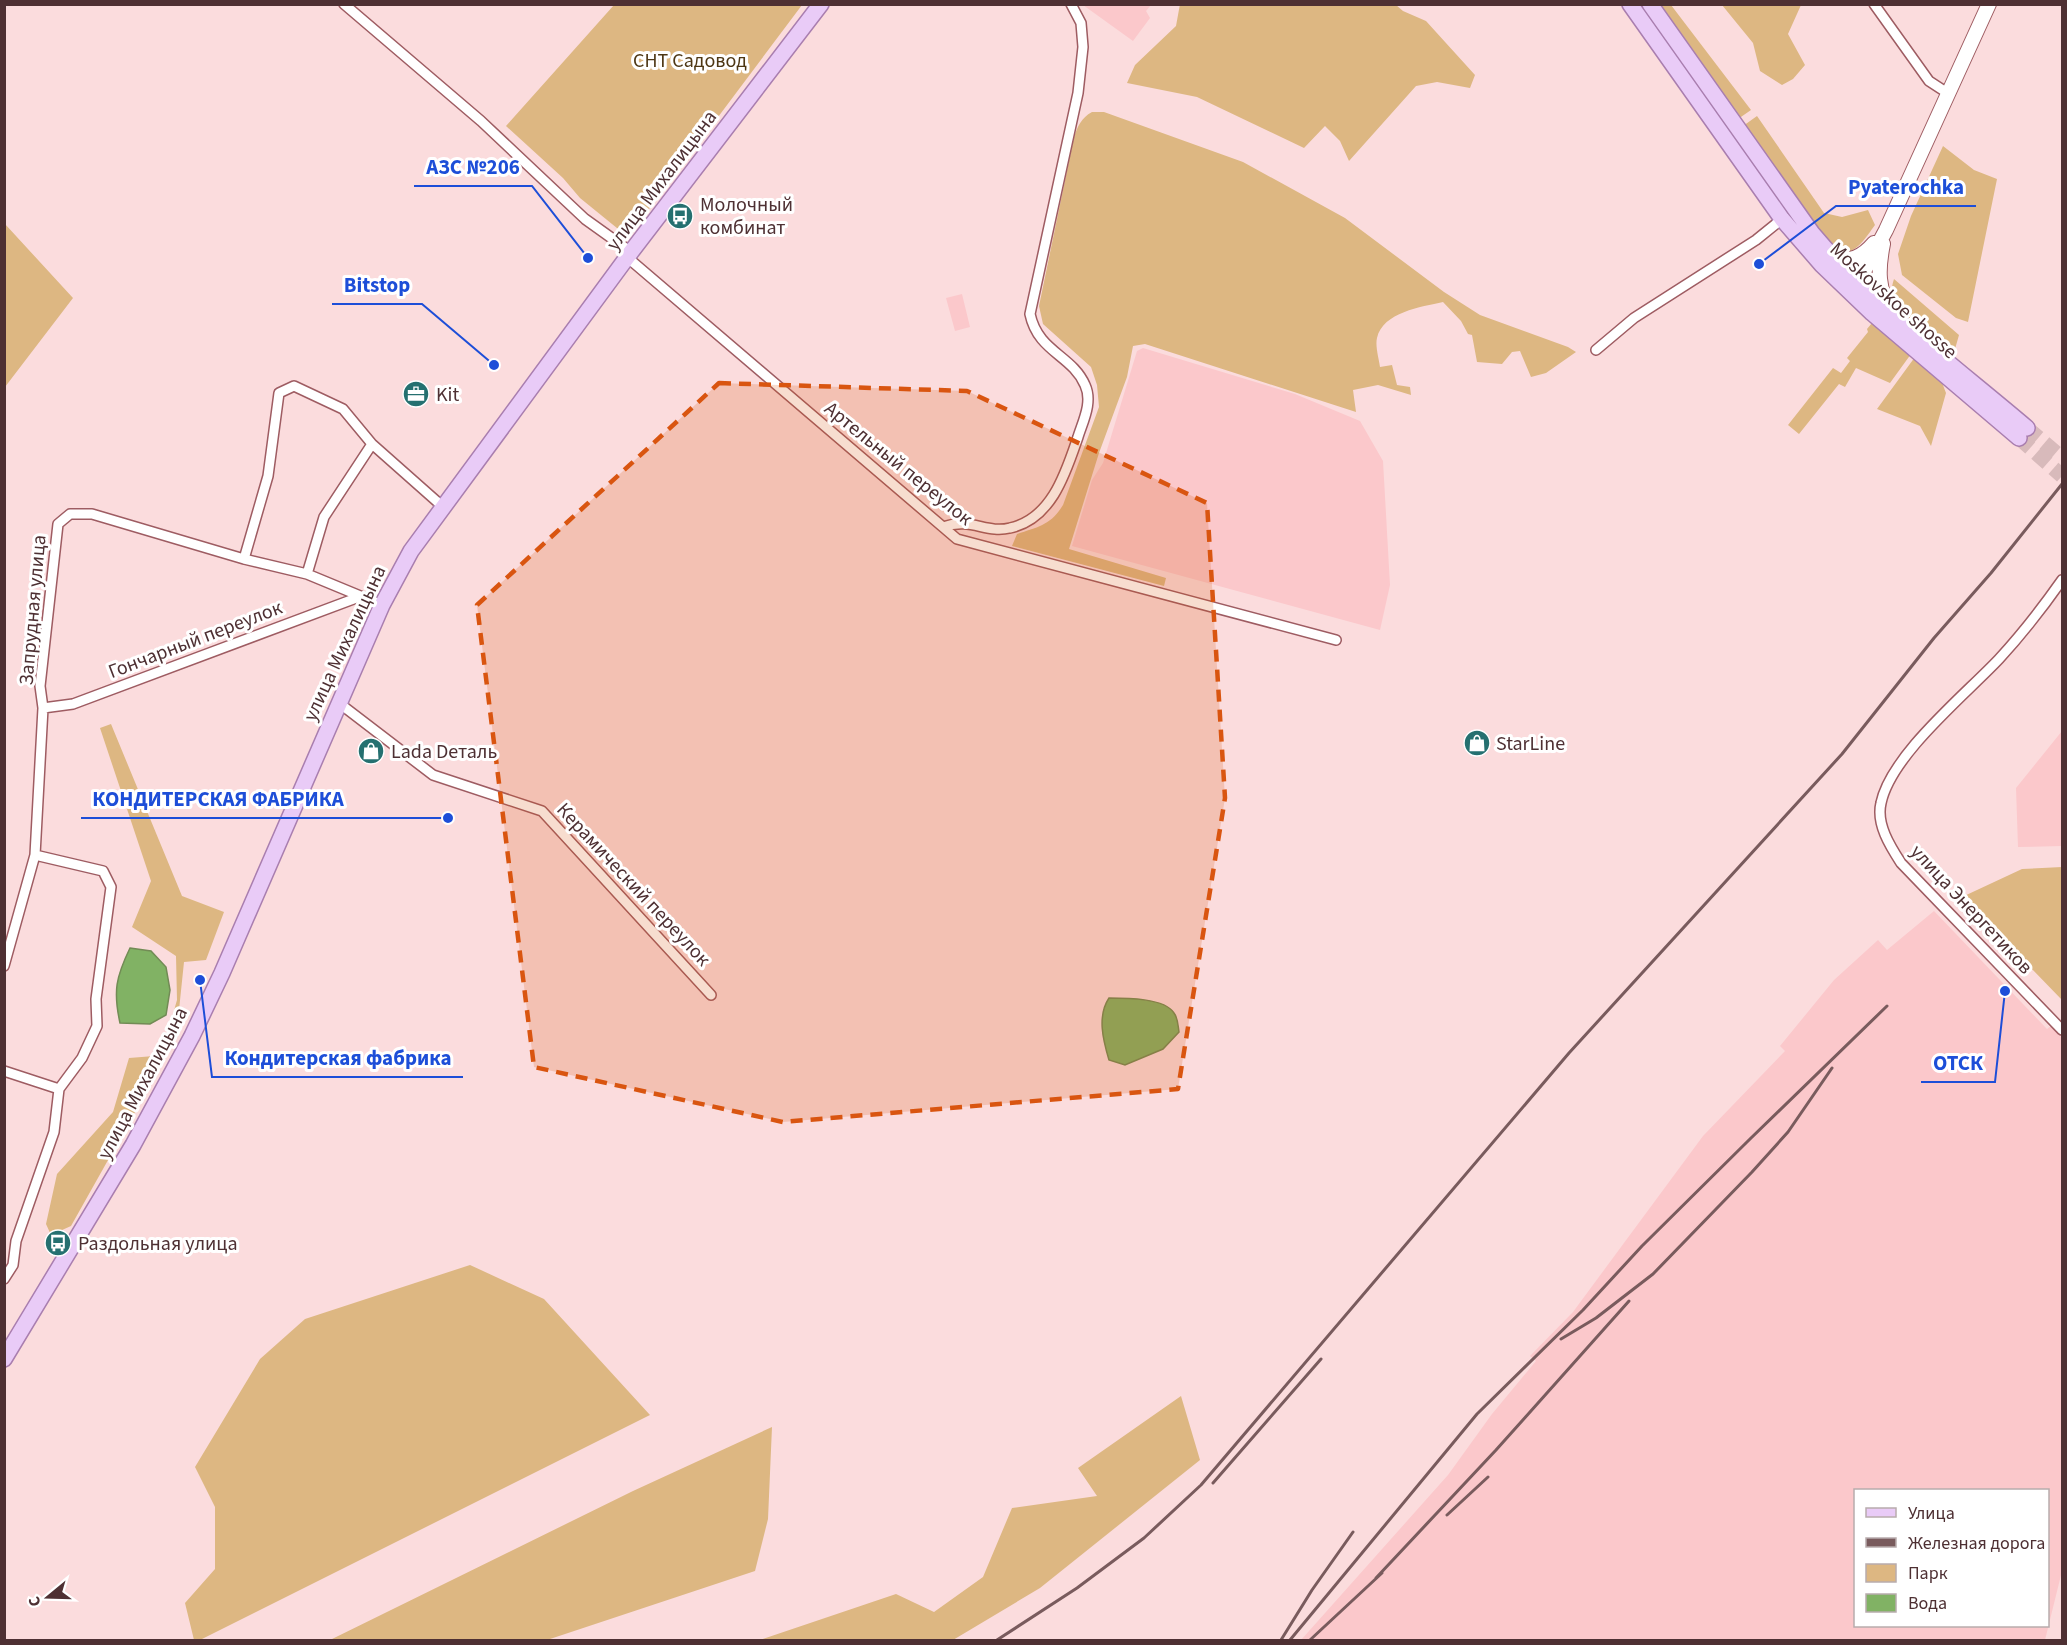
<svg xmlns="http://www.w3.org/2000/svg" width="2067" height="1645" font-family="'Source Sans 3',sans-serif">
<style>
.built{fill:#fbc8cb;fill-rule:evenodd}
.green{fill:#ddb782}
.water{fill:#81b264;stroke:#728b55;stroke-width:1.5}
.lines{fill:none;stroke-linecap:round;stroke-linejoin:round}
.primary-tunnel{stroke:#d8babb;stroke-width:15;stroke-dasharray:15 8;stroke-linecap:butt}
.street-casing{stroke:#9e5c62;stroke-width:12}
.secondary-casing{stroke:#9e5c62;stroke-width:16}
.primary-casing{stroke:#a97eaf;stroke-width:18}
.street{stroke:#fff;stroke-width:9}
.secondary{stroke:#fff;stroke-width:14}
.primary{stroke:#e9cbf7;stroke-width:15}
.rail{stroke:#795b5d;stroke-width:3}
.marked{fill:#d95510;fill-opacity:0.2;stroke:#d95510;stroke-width:4.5;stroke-dasharray:12 8;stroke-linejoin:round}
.labels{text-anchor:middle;stroke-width:6;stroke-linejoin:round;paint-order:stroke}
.park-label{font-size:20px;fill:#4e3714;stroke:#fff}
.street-label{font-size:20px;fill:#4e3033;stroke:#fff}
.poi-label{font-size:20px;fill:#4e3033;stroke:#fff;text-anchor:start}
.leader{fill:none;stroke:#1d4ed8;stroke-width:2}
.callout-dot{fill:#1d4ed8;stroke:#fff;stroke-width:2}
.callout-label{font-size:21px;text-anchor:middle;font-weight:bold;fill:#1d4ed8;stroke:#fff;stroke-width:6;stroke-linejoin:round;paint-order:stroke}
</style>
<rect width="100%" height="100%" fill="#fbdcdd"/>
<path class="built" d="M1083,5H1151L1146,11L1150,18L1133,41Z
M962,294L970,327L955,331L946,298Z
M1143,348L1295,394L1360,421L1383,461L1390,585L1380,630L1072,546L1092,480L1103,463L1137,351Z
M2062,731V846L2018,847L2016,788Z
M1934,911L2047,1029L2051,1026L2062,1038V1571L2045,1640H1301L1448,1475L1492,1414L1536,1361L1530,1356L1573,1312L1703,1136L1785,1051L1780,1046L1834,980L1878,940L1887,950ZM2048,1490V1626H1856V1490Z"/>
<path class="green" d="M1180,4L1396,5L1403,11L1426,21L1475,75L1470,88L1437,82L1416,86L1349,161L1340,141L1325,126L1304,148L1197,97L1127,83L1135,65L1176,26Z
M614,5H802L628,237L580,198L563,178L506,126Z
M1655,5H1671L1751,110L1738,119Z
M1722,5H1801L1788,34L1805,65L1793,79L1782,85L1760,71L1753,43Z
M1092,112H1104L1243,162L1345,218L1444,292L1480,315L1568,347L1576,352L1546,373L1531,377L1520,351L1512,352L1502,364L1477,362L1472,335L1468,334L1461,321L1443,302C1421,307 1383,312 1377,338C1375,346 1379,359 1380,367L1392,365L1397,385L1410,387L1411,395L1378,385L1353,390L1356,412L1145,344L1133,346L1127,377L1099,453L1069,549L1166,578L1164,586L1012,546L1017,534C1038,527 1051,525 1063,505L1099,407L1097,385L1091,367L1043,324L1039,306L1074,137C1078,126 1081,118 1092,112Z
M1757,116L1824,213L1842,217L1868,210L1875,225C1864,240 1853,260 1833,249L1743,126Z
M1943,146L1974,170L1997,179L1968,322L1956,318L1902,275L1898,254L1911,216Z
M5,224L73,298L5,387Z
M1894,279L1959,335L1955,349L1947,352L1898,310C1890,299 1890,292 1894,279Z
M1872,323L1911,354L1890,383L1856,368L1845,387L1839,384L1799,434L1788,425L1833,368L1841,373L1850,361L1847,358L1868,332L1867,329Z
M1915,357L1941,380L1946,393L1931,446L1920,426L1877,409Z
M111,724L182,896L224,912L206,960L184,962L179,1010L171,1021L177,1000L176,956L132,927L151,881L100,728Z
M2062,867V1000L1962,897L2022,869Z
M167,1055L71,1226L51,1235L46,1224L57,1174L113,1112L129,1058Z
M470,1265L544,1299L650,1415L200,1640H194L185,1603L215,1569V1507L195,1467L260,1359L305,1319Z
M1181,1396L1200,1460L1040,1588L953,1640H760L896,1594L934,1612L983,1577L1012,1508L1097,1496L1078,1468Z
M772,1427L768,1519L755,1571L547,1640H330L633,1491Z"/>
<path class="water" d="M130,948L151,951L166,967L170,990L166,1015L150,1024L120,1023C113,991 116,977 130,948Z
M1109,998C1126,998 1165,998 1174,1013C1178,1018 1178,1026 1179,1032L1163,1049L1125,1065L1109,1060C1103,1040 1097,1016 1109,998Z"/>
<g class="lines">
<path class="primary-tunnel" d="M2027,428L2062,458
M2019,438L2062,476"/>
<defs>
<path id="street" d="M344,4L481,121L585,219L631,252
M1874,4L1929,81L1949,94
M628,258L957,539L1336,640
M1596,350L1634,318L1756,240L1782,219
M943,527C971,517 986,534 1010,528C1052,519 1066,472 1078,437C1083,421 1093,402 1085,385C1072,355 1038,352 1030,314L1078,93L1083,47L1081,23L1071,4
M244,559L268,476L279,393L294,386L343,409L372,444L442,506
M307,574L324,517L372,444
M2062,580C2043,607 2022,634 1999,659C1965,695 1891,755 1881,803C1876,824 1890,846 1901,863L2062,1030
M339,703L433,775L542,811L711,995
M43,708L73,704L359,597
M4,966L35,855L43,708L40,686L58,524L70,514H92L244,559L307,574L382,605
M4,1071L59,1089
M4,1279L13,1265L16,1241L54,1132L59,1089L82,1058L97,1026L96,999L111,887L103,871L35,855"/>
<path id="secondary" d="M1883,244C1878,269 1877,289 1892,312
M1831,257C1850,263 1862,257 1874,243
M1854,290L1886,230L1989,4"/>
<path id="primary" d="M1630,4L1782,219L1822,265L1872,313L2019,438
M1650,4L1812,233C1874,307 1954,366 2027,428
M4,1359L133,1145L192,1036L222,973L382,605L411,551L631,252L821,4"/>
</defs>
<use href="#street" class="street-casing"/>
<use href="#secondary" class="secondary-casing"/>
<use href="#primary" class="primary-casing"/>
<use href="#street" class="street"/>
<use href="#secondary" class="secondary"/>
<use href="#primary" class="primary"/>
<path class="rail" d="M1561,1339L1596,1318L1653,1274L1752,1172L1788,1132L1832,1068
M1213,1483L1321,1359
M1447,1515L1488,1477
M1376,1578L1496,1450L1629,1301
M997,1640L1077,1588L1144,1538L1201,1485L1569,1053L1842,754L1934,638L1991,573L2062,484
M1281,1640L1312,1590L1353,1532
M1290,1640L1477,1414L1583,1310L1642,1246L1750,1139L1887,1006
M1310,1640L1382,1573"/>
</g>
<path class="marked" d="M719,383L967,391L1207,503L1225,798L1178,1089L783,1122L534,1067L477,605Z"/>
<defs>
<symbol id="bus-disc" viewBox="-11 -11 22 22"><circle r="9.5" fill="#257070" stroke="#fff"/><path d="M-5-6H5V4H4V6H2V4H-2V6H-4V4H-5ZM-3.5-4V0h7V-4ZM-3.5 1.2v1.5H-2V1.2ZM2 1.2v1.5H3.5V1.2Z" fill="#fff"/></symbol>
<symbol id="office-disc" viewBox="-11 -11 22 22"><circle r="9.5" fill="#257070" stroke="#fff"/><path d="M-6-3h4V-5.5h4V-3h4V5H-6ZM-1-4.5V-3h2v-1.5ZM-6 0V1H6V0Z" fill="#fff"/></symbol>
<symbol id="shop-disc" viewBox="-11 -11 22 22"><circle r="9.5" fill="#257070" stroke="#fff"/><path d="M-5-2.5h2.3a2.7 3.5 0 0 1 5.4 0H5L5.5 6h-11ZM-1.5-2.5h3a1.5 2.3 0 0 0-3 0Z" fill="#fff"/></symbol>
</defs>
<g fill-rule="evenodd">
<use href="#bus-disc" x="665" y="201" width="30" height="30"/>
<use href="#office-disc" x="401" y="379" width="30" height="30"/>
<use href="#shop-disc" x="1462" y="728" width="30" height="30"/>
<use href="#shop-disc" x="356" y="736" width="30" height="30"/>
<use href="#bus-disc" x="43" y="1228" width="30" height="30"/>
</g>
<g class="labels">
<g class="park-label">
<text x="690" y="67">СНТ Садовод</text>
</g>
<g class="street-label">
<text transform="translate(661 180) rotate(-53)" y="7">улица Михалицына</text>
<text transform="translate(1894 300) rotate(42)" y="7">Moskovskoe shosse</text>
<text transform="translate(899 463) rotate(39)" y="7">Артельный переулок</text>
<text transform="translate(32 610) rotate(-85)" y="7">Запрудная улица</text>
<text transform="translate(195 639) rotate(-21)" y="7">Гончарный переулок</text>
<text transform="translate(344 643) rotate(-65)" y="7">улица Михалицына</text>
<text transform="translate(634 884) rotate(47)" y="7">Керамический переулок</text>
<text transform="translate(1972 909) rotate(47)" y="7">улица Энергетиков</text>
<text transform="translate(142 1083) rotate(-62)" y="7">улица Михалицына</text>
</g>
<g class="poi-label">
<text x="700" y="211">Молочный<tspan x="700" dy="23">комбинат</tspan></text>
<text x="436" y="401">Kit</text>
<text x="1496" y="750">StarLine</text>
<text x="391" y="758">Lada Dеталь</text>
<text x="78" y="1250">Раздольная улица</text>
</g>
</g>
<path class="leader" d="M588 258L532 186H414M1759 264L1836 206H1976M494 365L422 304H332M448 818L356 818H81M200 980L212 1077H463M2005 991L1995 1082H1921"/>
<g class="callout-dot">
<circle cx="588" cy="258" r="6"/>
<circle cx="1759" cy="264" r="6"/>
<circle cx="494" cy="365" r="6"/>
<circle cx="448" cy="818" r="6"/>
<circle cx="200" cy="980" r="6"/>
<circle cx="2005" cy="991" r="6"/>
</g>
<g class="callout-label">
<text x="473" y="174">АЗС №206</text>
<text x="1906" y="194">Pyaterochka</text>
<text x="377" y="292">Bitstop</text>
<text x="218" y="806">КОНДИТЕРСКАЯ ФАБРИКА</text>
<text x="338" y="1065">Кондитерская фабрика</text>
<text x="1958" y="1070">ОТСК</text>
</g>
<rect width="2067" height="1645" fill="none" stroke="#4e3033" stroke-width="12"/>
<rect x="1854" y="1489" width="195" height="138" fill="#ffffff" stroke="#b8acad" stroke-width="1.5"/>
<rect x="1866" y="1508" width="30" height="9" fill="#e9cbf7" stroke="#b8acad" stroke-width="1.5"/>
<text x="1908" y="1519" font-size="18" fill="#4e3033">Улица</text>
<rect x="1866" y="1538" width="30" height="9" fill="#795b5d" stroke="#b8acad" stroke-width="1.5"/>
<text x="1908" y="1549" font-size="18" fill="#4e3033">Железная дорога</text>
<rect x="1866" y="1564" width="30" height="18" fill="#ddb782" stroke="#b8acad" stroke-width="1.5"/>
<text x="1908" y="1579" font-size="18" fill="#4e3033">Парк</text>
<rect x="1866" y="1594" width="30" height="18" fill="#81b264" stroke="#b8acad" stroke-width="1.5"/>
<text x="1908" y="1609" font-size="18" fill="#4e3033">Вода</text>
<g transform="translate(48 1597) rotate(251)" stroke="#ffffff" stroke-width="4.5" paint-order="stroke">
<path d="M0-4.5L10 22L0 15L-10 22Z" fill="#4e3033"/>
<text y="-9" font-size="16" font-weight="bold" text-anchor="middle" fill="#4e3033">С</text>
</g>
</svg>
